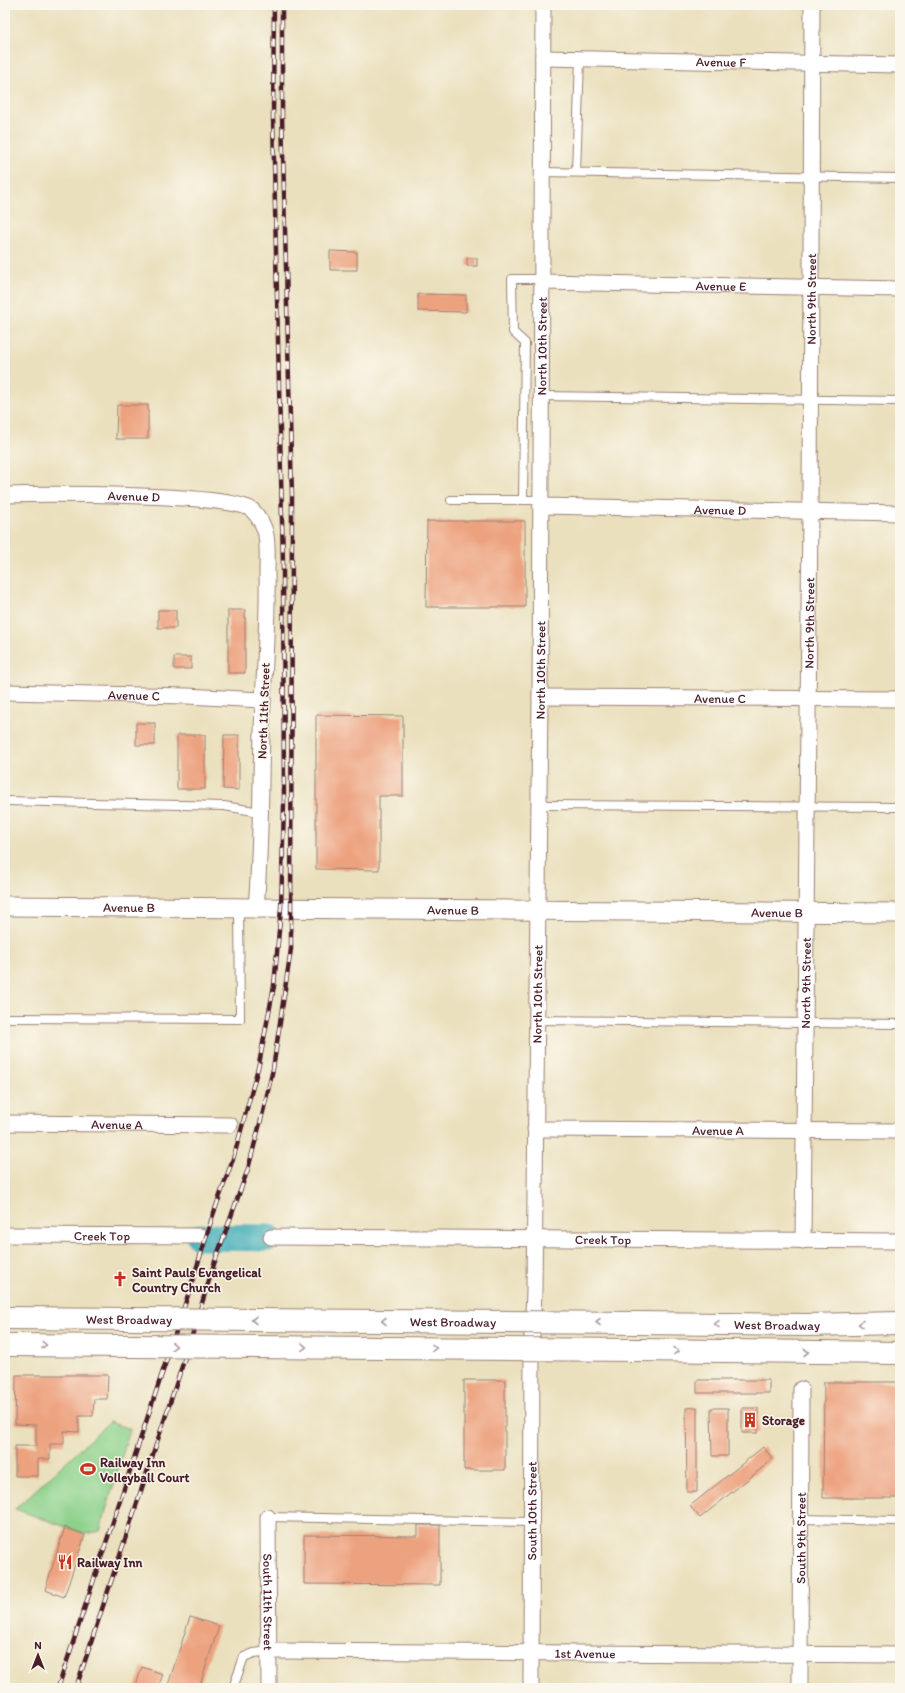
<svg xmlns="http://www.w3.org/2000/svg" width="905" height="1693" font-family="Itim,sans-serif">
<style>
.green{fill:#8cd28b;stroke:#6b785b}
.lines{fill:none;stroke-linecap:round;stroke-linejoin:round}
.river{stroke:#3aaab6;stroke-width:27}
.building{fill:#eda27f}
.service-casing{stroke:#9a8074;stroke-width:10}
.minor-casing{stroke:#9a8074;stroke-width:17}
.tertiary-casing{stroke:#9a8074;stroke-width:21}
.primary-casing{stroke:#9a8074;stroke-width:24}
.service{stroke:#fff;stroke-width:8}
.minor{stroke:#fff;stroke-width:15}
.tertiary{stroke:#fff;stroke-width:19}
.primary{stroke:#fff;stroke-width:22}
.rail-casing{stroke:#4a1f2b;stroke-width:4.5}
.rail{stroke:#fbf7ec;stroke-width:3;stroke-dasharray:9;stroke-linecap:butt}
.primary-bridge-casing{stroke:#9a8074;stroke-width:24;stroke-linecap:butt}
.primary-bridge{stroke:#fff;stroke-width:22}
.oneway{stroke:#ae9aa0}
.labels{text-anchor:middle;stroke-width:3;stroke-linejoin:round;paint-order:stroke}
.street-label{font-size:13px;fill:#4a1f2b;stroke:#fbf7ec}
.poi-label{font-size:13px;font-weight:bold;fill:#4a1f2b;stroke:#fbf7ec;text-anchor:start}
</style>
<rect width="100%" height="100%" fill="#fbf7ec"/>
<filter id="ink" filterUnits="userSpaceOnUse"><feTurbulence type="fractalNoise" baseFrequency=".025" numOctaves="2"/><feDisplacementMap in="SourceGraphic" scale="8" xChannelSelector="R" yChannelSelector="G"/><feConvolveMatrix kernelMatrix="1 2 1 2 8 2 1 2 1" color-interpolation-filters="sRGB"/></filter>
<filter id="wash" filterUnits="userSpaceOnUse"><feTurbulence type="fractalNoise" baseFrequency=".012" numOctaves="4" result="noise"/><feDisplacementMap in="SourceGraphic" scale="16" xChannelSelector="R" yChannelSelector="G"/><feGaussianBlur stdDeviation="0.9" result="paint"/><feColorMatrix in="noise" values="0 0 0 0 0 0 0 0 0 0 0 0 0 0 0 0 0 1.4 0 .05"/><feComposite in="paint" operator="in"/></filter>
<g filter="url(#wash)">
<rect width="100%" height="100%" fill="#eae0bd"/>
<path class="green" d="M109,1422L130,1429L100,1531L86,1534L15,1509Z"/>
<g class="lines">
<path class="river" d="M200,1237L268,1238"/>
</g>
<g id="blocks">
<path class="building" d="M330,251L357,252V270H330Z
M467,258H477V266H467Z
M418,294L466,295V312L418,311Z
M117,405H148V439H116Z
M427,521H525V607H426Z
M158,610H176V628H158Z
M228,610H245V673H228Z
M174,657H191V669H174Z
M316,715L403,716V796H379V870L316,869Z
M136,723H155V745H136Z
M177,735H205V789H177Z
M224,735H239V790L223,789Z
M16,1375H108L107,1399H94L93,1416H79V1432L64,1431V1444H50V1459H38V1476H15V1446H36V1425L15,1424Z
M464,1380H505V1470H464Z
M697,1380H769V1393H697Z
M824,1382H900V1498H823Z
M697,1407V1492H687L686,1408Z
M711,1408H728V1456H712Z
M742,1408H758V1433H742Z
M763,1447L773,1459L700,1518L690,1506Z
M418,1525H440V1585L304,1584V1535L418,1536Z
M65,1527L85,1535L64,1597L45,1590Z
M190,1617L219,1626L199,1688H167Z
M142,1667L163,1674L158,1688H135Z"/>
</g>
</g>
<g filter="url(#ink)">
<use href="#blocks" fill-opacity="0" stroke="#9a8074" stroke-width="1"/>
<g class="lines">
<defs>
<path id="service" d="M542,172L900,178
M576,172L580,59
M541,396L900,401
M451,500H541
M523,500L525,343L513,332L512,279H542
M5,801L224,806L260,812
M539,805L900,807
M5,1018L240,1019L239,908
M537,1020L900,1024
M268,1517L532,1522
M800,1519L900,1521
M233,1688L244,1657L254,1653L270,1651"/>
<g id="minor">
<path id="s1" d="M543,58L900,65"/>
<path id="s2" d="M542,282L900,289"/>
<path id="s3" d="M5,495C41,494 232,493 252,510C259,517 264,525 266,535C268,548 267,561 267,574C268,617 265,659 263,702C260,770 262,839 256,908"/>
<path id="s4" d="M541,506L900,513"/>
<path id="s5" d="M5,692L187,696L263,700"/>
<path id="s6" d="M540,697L900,699"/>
<path id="s7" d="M5,1123L230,1125"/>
<path id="s8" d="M535,1129L900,1131"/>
<path id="s9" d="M5,1235L200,1236"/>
<path id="s10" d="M271,1237L900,1241"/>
<path id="s11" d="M803,1241L810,511L812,5"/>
<path id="s12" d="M268,1517L269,1688"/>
<path id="s13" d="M270,1651L900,1655"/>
<path id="s14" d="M531,1688L532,1335L534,1292L540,697L543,5"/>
<path id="s15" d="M800,1688L801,1389"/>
</g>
<g id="tertiary">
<path id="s16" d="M5,906L900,913"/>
</g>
<g id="primary">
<path id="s17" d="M637,1323L807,1325L900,1323"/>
<path d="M637,1350L900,1353"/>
</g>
</defs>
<use href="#service" class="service-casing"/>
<use href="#minor" class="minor-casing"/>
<use href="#tertiary" class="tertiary-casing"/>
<use href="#primary" class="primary-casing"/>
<use href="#service" class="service"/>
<use href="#minor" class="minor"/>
<use href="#tertiary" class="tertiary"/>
<use href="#primary" class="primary"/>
<defs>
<path id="rail" d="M58,1688L190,1289L212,1218L234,1156L259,1064L274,986L281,908L284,805L283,564L273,117L274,5
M76,1688L191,1339L214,1264L248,1169L263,1112L273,1069L291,949L292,495L282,115V5"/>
</defs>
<use href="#rail" class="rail-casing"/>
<use href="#rail" class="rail"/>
<defs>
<g id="primary-bridge">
<path id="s18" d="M5,1318L637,1323"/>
<path d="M5,1345L637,1350"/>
</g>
</defs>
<use href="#primary-bridge" class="primary-bridge-casing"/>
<use href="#primary-bridge" class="primary-bridge"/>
</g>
<defs><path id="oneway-chevron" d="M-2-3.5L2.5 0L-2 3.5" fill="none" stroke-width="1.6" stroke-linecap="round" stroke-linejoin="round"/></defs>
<g class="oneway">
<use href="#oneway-chevron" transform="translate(254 1320) rotate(-180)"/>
<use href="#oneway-chevron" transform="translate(384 1321) rotate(-180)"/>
<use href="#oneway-chevron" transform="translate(598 1322) rotate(-180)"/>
<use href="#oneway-chevron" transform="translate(717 1324) rotate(-179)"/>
<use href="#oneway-chevron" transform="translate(861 1324) rotate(179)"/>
<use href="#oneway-chevron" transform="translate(44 1345) rotate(1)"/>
<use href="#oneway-chevron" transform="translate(174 1346) rotate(1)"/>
<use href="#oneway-chevron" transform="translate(304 1347) rotate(1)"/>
<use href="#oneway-chevron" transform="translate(434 1348) rotate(1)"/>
<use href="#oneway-chevron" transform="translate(676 1351) rotate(1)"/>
<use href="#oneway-chevron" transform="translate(806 1352)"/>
</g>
</g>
<defs>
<symbol id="church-bare" viewBox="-9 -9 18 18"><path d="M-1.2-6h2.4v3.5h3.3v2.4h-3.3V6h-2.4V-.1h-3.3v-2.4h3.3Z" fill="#c8321e" stroke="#fbf7ec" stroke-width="2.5" paint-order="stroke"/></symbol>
<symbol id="building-bare" viewBox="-9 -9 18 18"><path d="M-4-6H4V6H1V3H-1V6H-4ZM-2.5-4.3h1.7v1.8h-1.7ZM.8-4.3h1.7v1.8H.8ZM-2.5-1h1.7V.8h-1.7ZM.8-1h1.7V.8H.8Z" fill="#c8321e" stroke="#fbf7ec" stroke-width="2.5" paint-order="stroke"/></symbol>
<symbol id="stadium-bare" viewBox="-9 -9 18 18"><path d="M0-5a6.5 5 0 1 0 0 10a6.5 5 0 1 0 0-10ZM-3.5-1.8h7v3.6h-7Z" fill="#c8321e" stroke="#fbf7ec" stroke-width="2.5" paint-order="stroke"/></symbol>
<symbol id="restaurant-bare" viewBox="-9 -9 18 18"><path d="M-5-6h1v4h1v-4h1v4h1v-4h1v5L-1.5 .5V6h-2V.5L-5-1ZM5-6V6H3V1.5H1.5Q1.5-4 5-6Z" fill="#c8321e" stroke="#fbf7ec" stroke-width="2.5" paint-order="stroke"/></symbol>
</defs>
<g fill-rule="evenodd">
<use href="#church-bare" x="109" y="1268" width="22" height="22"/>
<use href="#building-bare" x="739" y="1409" width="22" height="22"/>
<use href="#stadium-bare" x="77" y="1458" width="22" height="22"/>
<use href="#restaurant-bare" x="54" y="1551" width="22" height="22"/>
</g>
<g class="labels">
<g class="street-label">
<text dy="5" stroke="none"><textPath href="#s1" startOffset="178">Avenue F</textPath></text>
<text dy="5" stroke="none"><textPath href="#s2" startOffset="179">Avenue E</textPath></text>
<text dy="5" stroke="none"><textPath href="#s11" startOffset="942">North 9th Street</textPath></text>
<text dy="5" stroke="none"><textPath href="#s14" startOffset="1342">North 10th Street</textPath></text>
<text dy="5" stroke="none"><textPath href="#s3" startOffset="129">Avenue D</textPath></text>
<text dy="5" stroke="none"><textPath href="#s4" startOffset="179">Avenue D</textPath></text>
<text dy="5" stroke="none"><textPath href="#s11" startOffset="618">North 9th Street</textPath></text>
<text dy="5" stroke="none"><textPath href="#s14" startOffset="1018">North 10th Street</textPath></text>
<text dy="5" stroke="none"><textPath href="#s5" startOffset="129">Avenue C</textPath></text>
<text dy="5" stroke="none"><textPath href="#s6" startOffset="180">Avenue C</textPath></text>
<text transform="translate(263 711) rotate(-88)" y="5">North 11th Street</text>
<text dy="5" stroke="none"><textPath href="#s16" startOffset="124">Avenue B</textPath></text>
<text dy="5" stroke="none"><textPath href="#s16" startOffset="448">Avenue B</textPath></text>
<text dy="5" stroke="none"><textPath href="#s16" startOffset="772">Avenue B</textPath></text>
<text dy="5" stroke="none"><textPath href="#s11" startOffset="258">North 9th Street</textPath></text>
<text dy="5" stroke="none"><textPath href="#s14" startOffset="694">North 10th Street</textPath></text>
<text dy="5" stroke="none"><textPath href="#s7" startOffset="112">Avenue A</textPath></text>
<text dy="5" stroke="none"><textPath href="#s8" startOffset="183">Avenue A</textPath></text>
<text dy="5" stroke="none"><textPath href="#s9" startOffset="97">Creek Top</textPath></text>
<text dy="5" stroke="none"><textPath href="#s10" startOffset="332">Creek Top</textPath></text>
<text dy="5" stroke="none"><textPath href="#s18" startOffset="124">West Broadway</textPath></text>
<text dy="5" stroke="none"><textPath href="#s18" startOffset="448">West Broadway</textPath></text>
<text dy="5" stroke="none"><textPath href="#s17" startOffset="140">West Broadway</textPath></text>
<text dy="5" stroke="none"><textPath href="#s14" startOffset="177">South 10th Street</textPath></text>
<text dy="5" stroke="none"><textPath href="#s15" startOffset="150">South 9th Street</textPath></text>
<text dy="5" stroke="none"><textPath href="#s12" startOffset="85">South 11th Street</textPath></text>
<text dy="5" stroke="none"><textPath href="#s13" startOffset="315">1st Avenue</textPath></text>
</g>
<g class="poi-label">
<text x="132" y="1277">Saint Pauls Evangelical<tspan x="132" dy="15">Country Church</tspan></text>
<text x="762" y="1425">Storage</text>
<text x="100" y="1467">Railway Inn<tspan x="100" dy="15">Volleyball Court</tspan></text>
<text x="77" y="1567">Railway Inn</text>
</g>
</g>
<rect width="905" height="1693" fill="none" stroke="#fbf7ec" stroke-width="20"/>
<g transform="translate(38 1655)" stroke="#fbf7ec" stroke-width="3" paint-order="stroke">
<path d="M0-3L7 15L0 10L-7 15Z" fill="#4a1f2b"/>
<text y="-6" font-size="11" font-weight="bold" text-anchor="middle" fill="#4a1f2b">N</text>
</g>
</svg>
